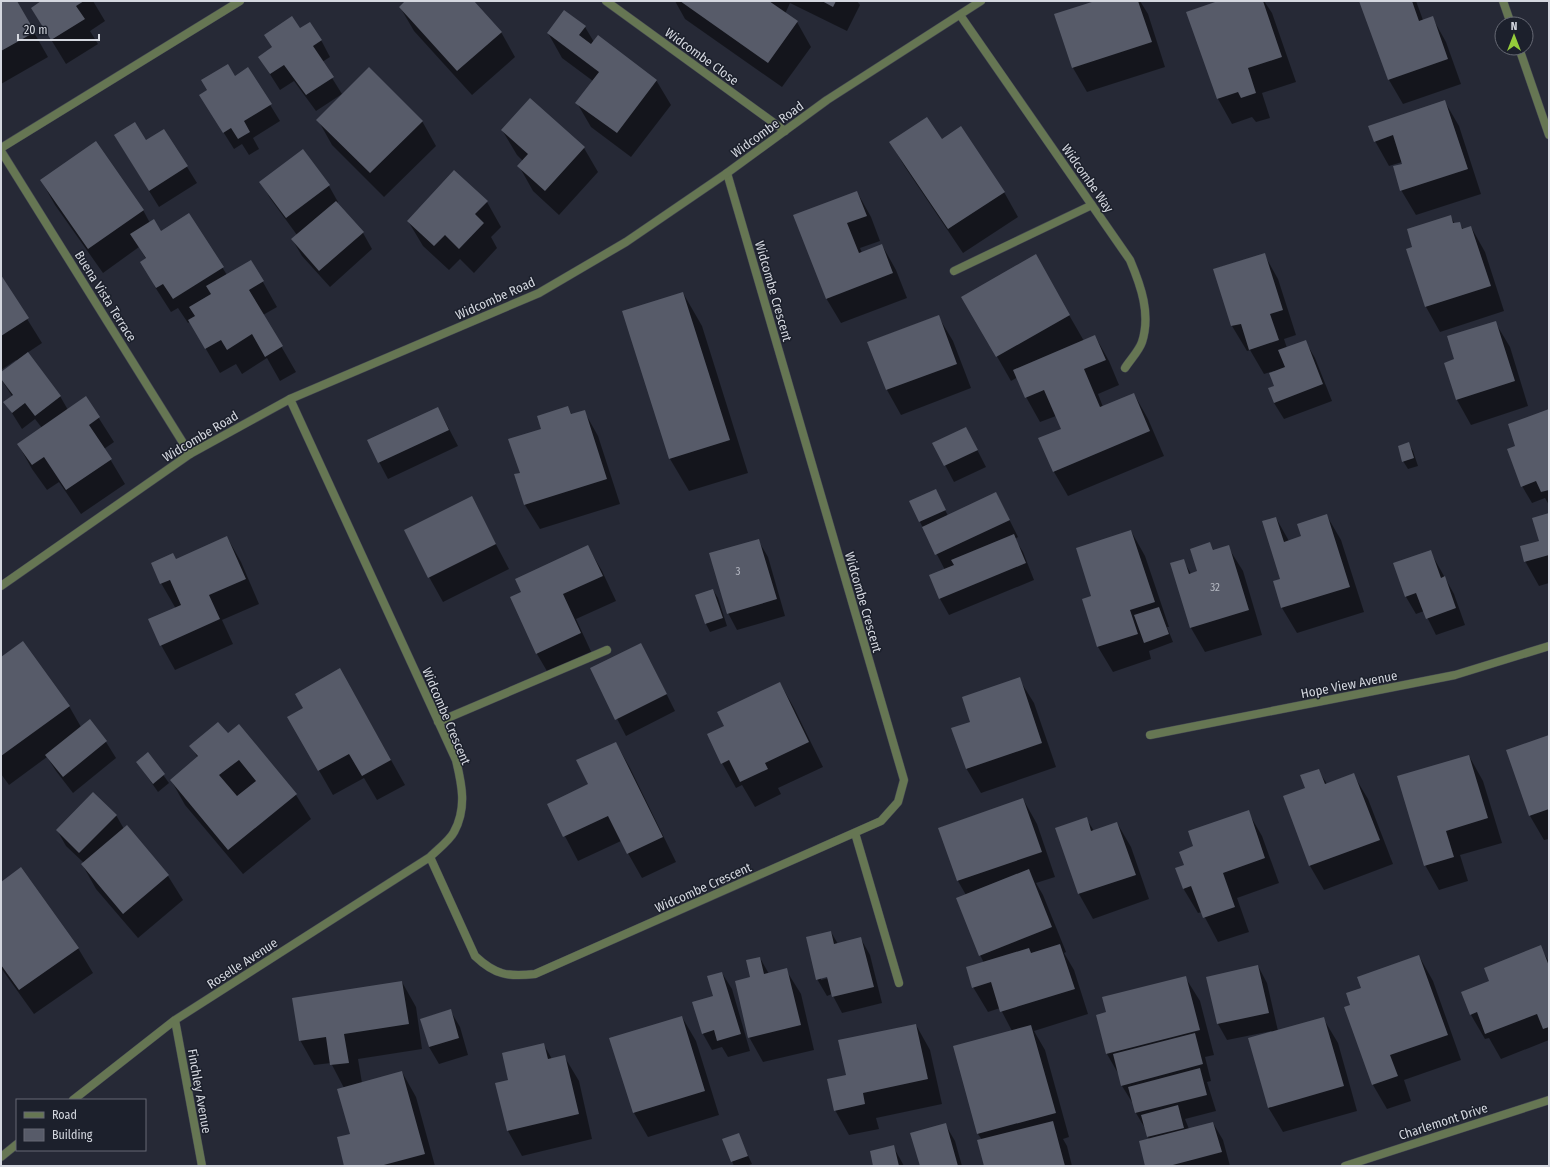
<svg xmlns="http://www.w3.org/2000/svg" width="1550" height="1167" font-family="'Fira Sans Condensed',sans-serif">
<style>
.shadow{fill:#0007;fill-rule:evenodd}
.building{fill:#575b69;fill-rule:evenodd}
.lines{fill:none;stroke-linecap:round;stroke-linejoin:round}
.minor-casing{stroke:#424551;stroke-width:9}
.tertiary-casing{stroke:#424551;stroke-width:9}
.minor{stroke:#667653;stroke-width:8}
.tertiary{stroke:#667653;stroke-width:8}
.labels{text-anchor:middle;stroke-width:3;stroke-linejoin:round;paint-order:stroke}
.number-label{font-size:11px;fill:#b5b8c2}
.street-label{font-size:13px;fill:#d4d7df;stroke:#1c202c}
</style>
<rect width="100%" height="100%" fill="#262936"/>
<path class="shadow" d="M1,1H16L48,57L1,84Z
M40,1H93L105,21L90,31L98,44L66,64L47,33Z
M407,1H473L501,32L515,57L472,95L414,31L400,7Z
M675,1H857L860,5L847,31L790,3L785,14L797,22L811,47L782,87L685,19Z
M1098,1H1140L1148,14L1165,67L1087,92L1073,68Z
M1221,1H1264L1272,13L1296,82L1262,93L1270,118L1256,122L1252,117L1232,124L1218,99L1188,13Z
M1360,1H1416L1423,20L1432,17L1446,42L1461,84L1403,104L1389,80Z
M585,27L594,42L656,80L671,105L631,157L591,127L577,103L593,81L562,58L548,33Z
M300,29L321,40L330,57L322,62L342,94L316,111L294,81L280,90L259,57Z
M248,69L280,121L253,138L259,149L249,155L242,144L234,149L210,111L234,77Z
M1445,102L1459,126L1481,194L1416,215L1401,190L1402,162L1389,166L1375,141Z
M318,120L422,121L436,146L384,197L332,145Z
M164,130L197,183L159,207L115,136L146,141Z
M502,130L584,148L598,172L559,215L533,191L519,166L523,161L517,155Z
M942,140L1004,192L1018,217L963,253L905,167L890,142Z
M454,172L487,202L501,227L491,237L497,248L474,273L460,259L449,270L423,246L408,221Z
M41,180L143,210L150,223L161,232L189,214L227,275L251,261L277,307L263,315L296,372L280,381L267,358L242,374L236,364L220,373L190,322L188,323L178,308L171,312L155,287L146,259L139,247L103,273L55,205Z
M261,182L329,186L338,202L337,203L363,233L372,249L330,287L302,256L292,239L297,235L270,198Z
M857,192L871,217L880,241L860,248L862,253L882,245L896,270L907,298L841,323L826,298L795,216Z
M1450,216L1455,224L1459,223L1463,229L1471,227L1485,252L1504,311L1440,332L1426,307L1407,250L1414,247Z
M1264,254L1278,279L1296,335L1284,339L1287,348L1305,341L1315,358L1332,401L1284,419L1274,403L1275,386L1274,371L1264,374L1250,350L1247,351L1232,326L1214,269Z
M1035,256L1084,341L1095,336L1109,361L1119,385L1098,394L1103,407L1134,394L1148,419L1164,456L1068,496L1054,472L1039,439L1062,429L1056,416L1040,422L1026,397L1018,377L1011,381L963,297Z
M1,277L42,343L27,353L60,396L68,410L86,398L114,442L104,449L125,484L81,514L59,482L47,490L32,469L18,444L42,428L35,419L22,429L5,402L12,396L1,379V374L17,361L16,360L1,370Z
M683,293L702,326L748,473L689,491L670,459L624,312Z
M938,316L953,341L971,388L901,415L887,390L868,342Z
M1495,322L1510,347L1528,406L1471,425L1457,400L1445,363L1456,360Z
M568,407L572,415L584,411L598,436L620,504L540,529L525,505L521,474L542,429Z
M438,408L458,446L388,479L379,462Z
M1549,411V505L1545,498L1532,503L1522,486L1517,446Z
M966,428L986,467L954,482L934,444Z
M1408,443L1413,451L1418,466L1408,469L1403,461Z
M936,491L948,516L996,493L1018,537L1015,539L1023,552L1034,580L949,615L940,599L930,576L945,570L920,522Z
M471,497L509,569L443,602L429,577Z
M1549,515V583L1539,586L1525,561L1540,542Z
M1327,516L1341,540L1364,612L1297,633L1282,608L1274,582L1281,580L1276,518L1289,541L1302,537Z
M1131,531L1145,556L1169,627H1167L1173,642L1149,651L1151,659L1113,672L1098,647L1083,599L1093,596Z
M227,537L241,562L259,604L222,620L233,644L175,670L161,645L176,609L161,583L176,560Z
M758,540L768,557L785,616L737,630L728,613Z
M1210,543L1214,551L1228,547L1243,571L1262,635L1205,652L1191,628L1183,560L1191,574L1198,572Z
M588,547L602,571L616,601L576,619L594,658L551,678L537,654L523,593Z
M1430,551L1454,594L1465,625L1436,635L1424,611L1416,614L1406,597L1394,564Z
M713,590L718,598L727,626L710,632L706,624L696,596Z
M1,658L69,706L81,727L90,721L106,742L116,758L73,793L56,771L47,757L9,785L1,774Z
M650,661L675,711L626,736L591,669Z
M1019,679L1034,703L1056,767L981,793L966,768L971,722Z
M780,683L794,708L823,767L778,788L781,794L755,807L742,785L736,788L722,763L725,726Z
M354,694L405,785L377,800L364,778L333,795L289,718Z
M239,725L296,795L311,819L243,874L185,805L171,780L198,758L191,746L227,734Z
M1549,736V839L1544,840L1530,816Z
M616,743L630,768L676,862L642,878L621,841L578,861L548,804L589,785Z
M148,754L169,783L158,792L137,762Z
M1469,756L1483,781L1502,843L1460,855L1468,881L1439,890L1425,865Z
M1318,770L1327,784L1353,774L1368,799L1393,864L1324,890L1310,866L1306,788Z
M1023,799L1037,824L1055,877L1036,883L1043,895L1066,952L1064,953L1074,970L1088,1014L1034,1031L1045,1050L1069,1137L1063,1139L1067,1146L1072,1166H985L982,1140L978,1134L1012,1031L1000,1008L988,1012L973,987L984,963L980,955L966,895L958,881L939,828Z
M1248,812L1262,836L1279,883L1237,898L1249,932L1218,942L1202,912L1198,913L1183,888L1185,866L1195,847Z
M116,815L124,829L168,876L183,900L138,938L96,889L82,864L84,863L66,846L57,830Z
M1086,818L1094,831L1117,823L1131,847L1149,899L1093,919L1079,894L1056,829Z
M1,883L78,948L93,973L34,1014L1,968Z
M831,932L838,944L861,939L870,955L882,1003L842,1013L832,994L827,996L817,979ZM832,975V977L821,980V977Z
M1540,947L1549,962V1040L1501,1059L1489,1038L1485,1039L1471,1015L1490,982Z
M1419,956L1433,981L1461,1060L1404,1080L1411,1101L1387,1109L1373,1085L1346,1008L1352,1006L1362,989Z
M760,958L769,974L786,970L801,994L814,1050L763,1062L749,1037L751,978Z
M1258,966L1267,983L1278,1031L1323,1018L1338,1043L1357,1111L1283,1132L1268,1107L1272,1031L1227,1040L1218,1024Z
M722,973L732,989L750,1051L728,1057L722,1047L712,1050L703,1034Z
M1185,977L1200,1001L1214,1055L1205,1057L1211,1081L1207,1082L1216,1111L1185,1119L1189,1129L1213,1123L1223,1140L1230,1166H1146L1149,1140L1146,1130L1136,1113L1133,1102H1132L1122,1086L1119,1075L1107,1054L1097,1016L1107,1013Z
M402,982L416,1007L422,1049L358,1059L362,1083L402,1072L416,1097L435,1166H345L351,1135L344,1088L331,1063L314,1065L300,1040Z
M450,1010L460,1027L468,1055L439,1064L429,1047L421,1019Z
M682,1017L696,1041L719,1115L648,1137L634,1113Z
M916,1025L930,1050L942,1104L876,1118L879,1129L849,1135L835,1110L847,1076Z
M544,1045L552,1059L564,1056L579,1081L592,1139L522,1156L508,1131L496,1084L510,1080Z
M945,1124L955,1141L962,1166H921Z
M738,1134L752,1164L746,1166H734L723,1140Z
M893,1146L904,1166H874Z"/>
<path class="building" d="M1,1H17L35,32L1,51Z
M41,1H84L76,6L85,19L51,40L31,8Z
M405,1H474L502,32L457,71L399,7Z
M680,1H769L798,21L768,63Z
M822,1H836L833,7Z
M1095,1H1138L1152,42L1072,68L1054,14Z
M1218,1H1263L1282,57L1248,68L1256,93L1241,98L1238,92L1217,99L1186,12Z
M1359,1H1412L1419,21L1433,16L1448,59L1388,80Z
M564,10L586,26L579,35L591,44L598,35L657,80L617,133L575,103L599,72L547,33Z
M292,16L300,28L310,22L322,40L313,46L334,77L306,95L284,65L270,74L258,57L272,47L264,35Z
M228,64L235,76L248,67L272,104L244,121L250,132L238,139L231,128L223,133L199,95L207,90L201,80Z
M369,67L423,121L370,173L316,120Z
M530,98L585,147L545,191L517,166L528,154L501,130Z
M1445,100L1468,169L1400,191L1393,166L1402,164L1393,135L1374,142L1368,126Z
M927,117L942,139L961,126L1005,192L948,229L889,142Z
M135,122L146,140L164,129L188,166L149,191L114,135Z
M96,141L144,210L88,249L40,180Z
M303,149L330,185L286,218L259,182Z
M454,170L488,201L475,214L484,223L459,249L445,235L434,246L407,221Z
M857,191L867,216L847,223L859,253L882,244L893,273L826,299L793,215Z
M336,201L364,232L319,271L291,239Z
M189,213L224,267L173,299L163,284L156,288L140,262L146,258L130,234L154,219L161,231Z
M1451,215L1453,223L1460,222L1462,229L1471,226L1491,286L1425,307L1406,249L1412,247L1407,229Z
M1265,253L1283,310L1270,314L1279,340L1249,350L1241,324L1231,326L1213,269Z
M1036,254L1070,315L996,357L961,297Z
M251,260L264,281L249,290L283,346L265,357L252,334L227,350L221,340L205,349L188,320L195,316L189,307L211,294L206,286Z
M1,275L29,318L1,336Z
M683,292L730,440L669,459L622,311Z
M939,315L957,364L886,390L867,342Z
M1496,321L1515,381L1456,400L1444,363L1454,359L1447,336Z
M1095,335L1106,360L1084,369L1100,407L1134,393L1150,431L1053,472L1038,438L1061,429L1044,390L1025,398L1013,370Z
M1306,340L1323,384L1274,403L1268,388L1274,386L1269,373L1285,367L1278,350Z
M28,352L61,396L35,416L25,403L12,413L3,402L13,395L1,379V372Z
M86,396L100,417L89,425L112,459L66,490L44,457L32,465L17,444Z
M568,406L571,414L585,410L607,479L524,505L514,474L520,473L508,439L541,429L537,416Z
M438,407L449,430L378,463L367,440Z
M1549,409V490L1541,492L1536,481L1521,487L1507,449L1515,446L1508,424Z
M966,427L978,450L944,466L932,443Z
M1409,442L1414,458L1402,462L1398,446Z
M936,489L946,510L919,522L909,501Z
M996,492L1010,520L935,555L922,527Z
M472,496L496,544L428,578L404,530Z
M1549,513V555L1524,562L1520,546L1539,541L1532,518Z
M1327,514L1350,587L1281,608L1273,581L1280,579L1262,521L1276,517L1284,542L1301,536L1297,524Z
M1131,530L1155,602L1130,610L1138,634L1097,647L1082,599L1091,596L1076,548Z
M1014,534L1026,563L939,599L929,575L954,565L951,560Z
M227,536L246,579L209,595L220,619L160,646L148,619L181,605L170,580L160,584L151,563L173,553L176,559Z
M759,539L777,599L727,614L709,553Z
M1210,542L1213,550L1229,545L1249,610L1190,628L1170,563L1184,559L1189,574L1197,571L1190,549Z
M588,545L603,576L563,594L581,633L536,654L510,597L521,592L515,579Z
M1431,550L1441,578L1445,576L1456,608L1426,619L1416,593L1405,597L1393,563Z
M713,589L723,618L705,624L695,595Z
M1159,607L1169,634L1144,643L1134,615Z
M23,641L70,706L1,756V683L2,682L1,680V657Z
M641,643L667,694L615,720L590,668Z
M340,668L391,760L362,776L349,754L318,771L287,717L303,708L295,694Z
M1020,677L1042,743L966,769L951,728L970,722L962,697Z
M780,682L809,742L765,763L768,769L740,782L729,760L721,764L707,734L724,726L717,712Z
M90,719L107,741L63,777L45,755Z
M218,722L228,733L239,724L297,794L228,850L170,780L198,756L189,746ZM239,760L256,781L237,796L219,775Z
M1549,735V809L1529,816L1506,750Z
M616,742L663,837L627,854L608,816L563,837L547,804L588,784L576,760Z
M148,752L165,774L153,784L136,762Z
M1469,755L1488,818L1446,831L1454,857L1424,866L1397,776Z
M1319,769L1325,784L1354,773L1380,840L1309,866L1283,796L1305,788L1300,775Z
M93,792L117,815L79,853L56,830Z
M1023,798L1042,852L957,881L938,828Z
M1249,810L1265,858L1223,873L1235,907L1203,918L1191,886L1183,889L1175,868L1184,865L1179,852L1193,846L1188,831Z
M1087,817L1091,831L1117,822L1136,875L1078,894L1055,828Z
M127,825L169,875L123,914L81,864Z
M21,867L79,948L19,990L1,965V882Z
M1029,869L1052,927L979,956L956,898Z
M831,931L834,944L861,937L874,987L832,997L827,977L816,980L806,937Z
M1060,944L1075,989L1000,1012L991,982L972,988L966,967L1029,948L1031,953Z
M1541,945L1549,966V1027L1543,1029L1537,1014L1485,1034L1477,1012L1470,1015L1461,992L1489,981L1484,968Z
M1419,955L1448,1035L1390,1055L1398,1076L1372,1085L1344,1007L1350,1005L1346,993L1361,988L1357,977Z
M760,957L764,974L787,968L801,1025L748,1038L735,981L750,977L746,960Z
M1258,965L1269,1013L1217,1024L1206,977Z
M722,972L741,1034L717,1041L714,1030L702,1034L692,1002L713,996L707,976Z
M1186,976L1200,1030L1106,1054L1096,1015L1106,1012L1102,997Z
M402,981L409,1024L344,1034L349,1063L330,1065L326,1037L299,1041L292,998Z
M451,1009L459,1038L429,1047L420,1019Z
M682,1016L705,1091L633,1113L609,1038Z
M1324,1017L1344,1086L1268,1108L1248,1038Z
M916,1024L928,1079L863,1093L865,1104L834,1111L827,1079L846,1075L838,1040Z
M1031,1025L1056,1113L977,1134L953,1046Z
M1195,1033L1203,1064L1121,1086L1113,1054Z
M544,1043L548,1059L565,1055L579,1114L507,1131L495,1083L508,1080L502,1053Z
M1200,1068L1207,1095L1135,1113L1128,1087Z
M402,1071L425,1154L380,1166H344L337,1137L350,1134L337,1089Z
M1178,1105L1184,1128L1147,1137L1141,1115Z
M1053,1121L1065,1166H984L977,1140Z
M1213,1122L1222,1152L1169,1166H1145L1139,1141Z
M946,1123L958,1166H920L910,1133Z
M739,1133L748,1156L731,1162L722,1139Z
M894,1145L899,1166H873L870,1151Z"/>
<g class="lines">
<defs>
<path id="minor" d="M606,1L785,131
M1503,1L1511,24
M960,15L1130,260C1141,286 1151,314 1142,342C1139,351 1130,360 1125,368
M1519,48L1549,135
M1,148L240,1
M1,151L190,454
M954,271L1092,205
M290,399L456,760C462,785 467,808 454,832C450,840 437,850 430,857L475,956C495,975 508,977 535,974L881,821L898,802L904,780L727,173
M438,722L607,650
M1150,735L1455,675L1549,646
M855,833L899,983
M175,1020L202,1166
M73,1100L175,1020L430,857
M1,1157L17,1144
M1345,1166L1549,1100"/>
<path id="tertiary" d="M1,586L190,454L290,399L539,293L626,242L727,173L827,100L981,1"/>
</defs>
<use href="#minor" class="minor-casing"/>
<use href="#tertiary" class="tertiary-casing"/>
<use href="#minor" class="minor"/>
<use href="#tertiary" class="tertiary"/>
</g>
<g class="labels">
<g class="number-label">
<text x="738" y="575">3</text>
<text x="1215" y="591">32</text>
</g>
<g class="street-label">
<text transform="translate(702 56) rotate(36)" y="5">Widcombe Close</text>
<text transform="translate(767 129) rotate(-36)" y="5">Widcombe Road</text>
<text transform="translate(1088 178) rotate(55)" y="5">Widcombe Way</text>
<text transform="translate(774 291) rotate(74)" y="5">Widcombe Crescent</text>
<text transform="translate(106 296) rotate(58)" y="5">Buena Vista Terrace</text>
<text transform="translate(495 298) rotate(-24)" y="5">Widcombe Road</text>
<text transform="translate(200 436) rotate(-31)" y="5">Widcombe Road</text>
<text transform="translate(864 602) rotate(74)" y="5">Widcombe Crescent</text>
<text transform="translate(1349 684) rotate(-11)" y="5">Hope View Avenue</text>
<text transform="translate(447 716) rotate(67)" y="5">Widcombe Crescent</text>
<text transform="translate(703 887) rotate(-24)" y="5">Widcombe Crescent</text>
<text transform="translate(242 963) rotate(-33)" y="5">Roselle Avenue</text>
<text transform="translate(200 1091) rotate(80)" y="5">Finchley Avenue</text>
<text transform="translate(1443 1121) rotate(-18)" y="5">Charlemont Drive</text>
</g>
</g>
<rect width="1550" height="1167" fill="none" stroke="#d4d7df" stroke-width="4"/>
<rect x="16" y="1099" width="130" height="52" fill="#1c202c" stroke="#666974"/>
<rect x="24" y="1112" width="20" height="6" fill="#667653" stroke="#666974"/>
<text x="52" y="1119" font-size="12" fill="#d4d7df">Road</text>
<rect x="24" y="1129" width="20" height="12" fill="#575b69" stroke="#666974"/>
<text x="52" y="1139" font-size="12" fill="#d4d7df">Building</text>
<g transform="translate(1514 36)"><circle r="19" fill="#1c202c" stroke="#666974"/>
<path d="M0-3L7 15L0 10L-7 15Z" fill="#95cc3b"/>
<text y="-6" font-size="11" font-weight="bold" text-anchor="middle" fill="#d4d7df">N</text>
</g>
<path d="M18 34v6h81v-6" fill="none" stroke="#d4d7df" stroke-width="2"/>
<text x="24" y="34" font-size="12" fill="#d4d7df" stroke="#1c202c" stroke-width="3" paint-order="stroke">20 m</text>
</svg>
